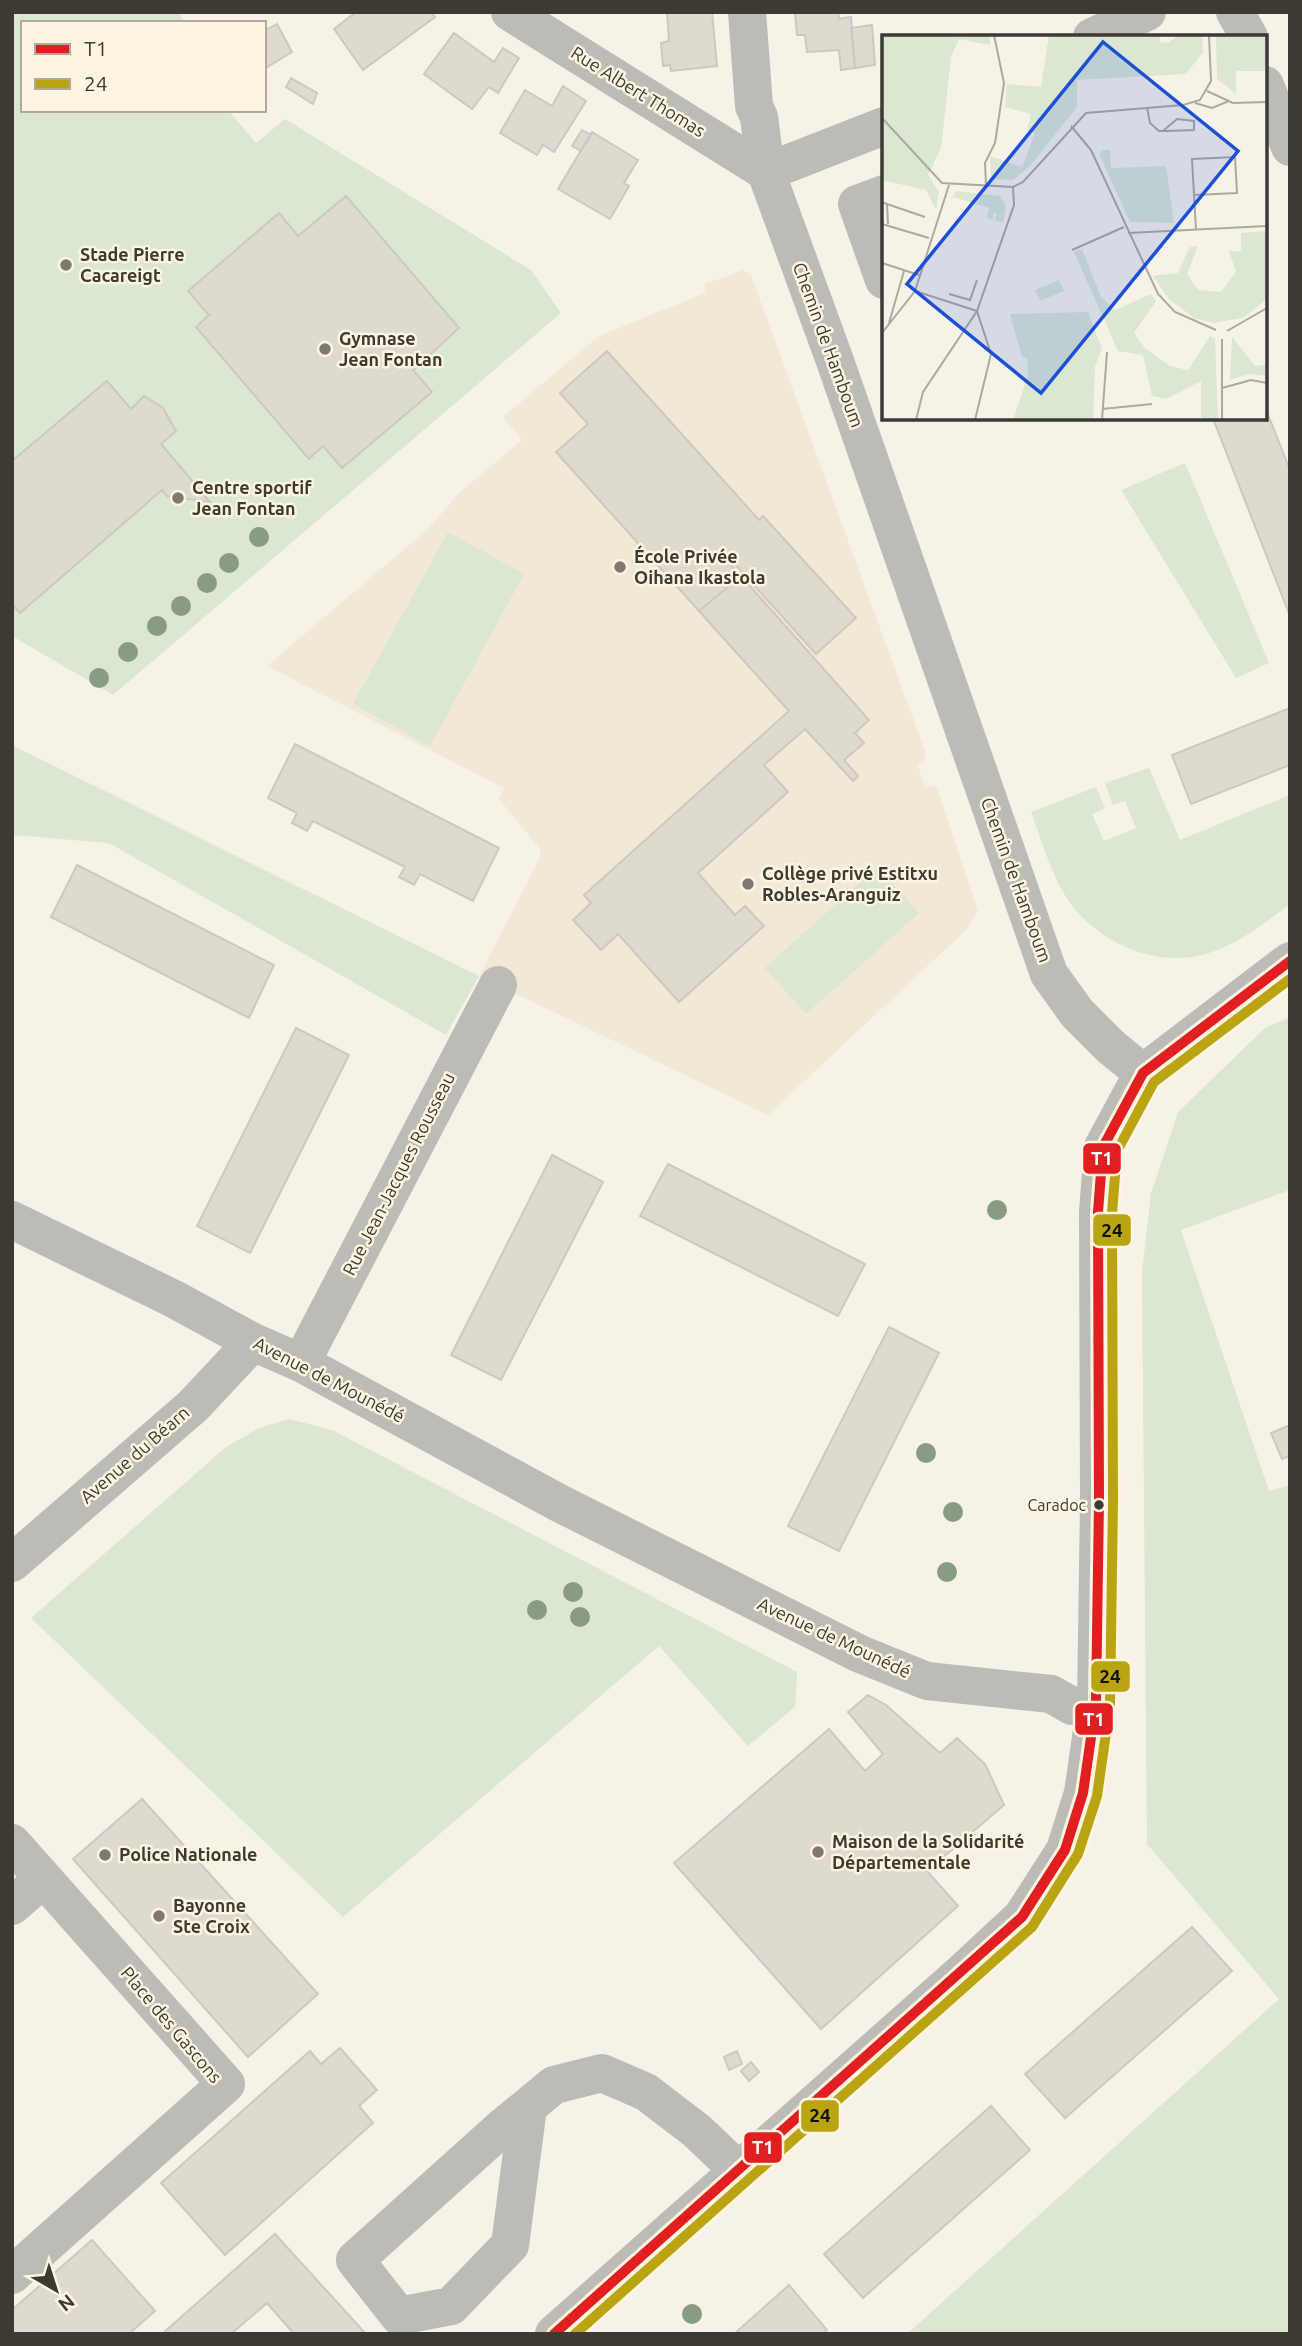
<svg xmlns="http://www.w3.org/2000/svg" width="1302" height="2346" font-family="Ubuntu,sans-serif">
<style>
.built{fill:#f1e8d6}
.green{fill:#dbe6d3}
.building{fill:#dfdad0;stroke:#cdc8c0;stroke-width:2}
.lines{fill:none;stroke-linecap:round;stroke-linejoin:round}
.minor{stroke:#bdbbb5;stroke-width:38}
.bus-1-casing{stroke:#fdf4e2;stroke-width:16}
.bus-2-casing{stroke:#fdf4e2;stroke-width:16}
.bus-1{stroke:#e11f21;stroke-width:10}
.bus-2{stroke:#bba412;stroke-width:10}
.tree{fill:#899b81}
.poi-dot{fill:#7e7a72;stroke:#fdf4e2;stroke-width:2.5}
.bus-dot{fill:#3d3a33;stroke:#fdf4e2;stroke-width:2.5}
.labels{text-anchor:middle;stroke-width:5;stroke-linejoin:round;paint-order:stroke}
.bus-label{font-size:16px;fill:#3d3a33;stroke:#fdf4e2;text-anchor:end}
.street-label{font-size:18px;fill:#3d3a33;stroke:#fdf4e2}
.poi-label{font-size:18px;font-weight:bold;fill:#3d3a33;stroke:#fdf4e2;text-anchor:start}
.inset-road{fill:none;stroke:#ada8a0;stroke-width:2}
.view{fill:#1d4ed8;fill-opacity:0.15;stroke:#1d4ed8;stroke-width:3.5}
.inset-edge{fill:none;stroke:#3d3a33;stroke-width:3.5}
.line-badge{stroke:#fdf4e2;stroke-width:2.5}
.badge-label{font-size:19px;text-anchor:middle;font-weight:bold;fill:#fff}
.pale-badge-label{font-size:19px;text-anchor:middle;font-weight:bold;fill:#111}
</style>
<rect width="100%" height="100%" fill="#f7f2e8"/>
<path class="built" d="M743,270L751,275L925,751L924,761L918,766L925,787L933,785L937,788L978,911L965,931L768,1115L479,976L540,858V849L499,799L504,788L267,666L428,529L460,492L522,440L503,417L599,336L705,293V284Z"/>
<path class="green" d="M12,12H179L183,20L181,23H23V110H228L256,143L285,119L531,270L561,313L113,695L12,636Z
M1185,463L1269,663L1236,678L1121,490Z
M448,532L524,574L430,746L353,704Z
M12,745L479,976L446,1035L109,843L12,835Z
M1149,768L1180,840L1290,795V904C1266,922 1241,942 1212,952C1160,971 1095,943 1066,897C1050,871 1042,841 1031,812L1096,787L1105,808L1092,814L1104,841L1136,828L1125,801L1113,805L1105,783Z
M877,867L919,913L806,1014L765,968Z
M1290,1017V1190L1181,1230L1269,1491L1290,1485V2334H907L1279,1999L1147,1844L1142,1273L1151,1193L1178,1112L1265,1028Z
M289,1419L332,1430L797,1672L795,1707L748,1746L659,1646L343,1917L31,1618L226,1447L259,1428Z"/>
<path class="building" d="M356,12H431L435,17L363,70L334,29Z
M667,12H712L717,66L671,71L670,65L663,66L661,43L669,41Z
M795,12H838L839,19L851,17L855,68L841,70L839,50L807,52L805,35H797Z
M277,24L292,52L264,69V31Z
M872,25L875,65L855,68L851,28Z
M454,33L494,62L503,48L519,58L498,93L489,87L472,109L424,74Z
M291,78L317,93L313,104L286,87Z
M563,86L586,101L554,152L543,145L537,155L500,133L525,90L552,106Z
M582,130L591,135L581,151L572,146Z
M592,132L638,160L624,183L629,186L610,219L558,189Z
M346,196L459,328L413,370L432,392L342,468L323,446L309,459L196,327L209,315L188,291L279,213L298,236Z
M607,351L759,520L763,516L856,618L816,654L723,551L721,554L741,576L699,611L556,452L588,424L560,393Z
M107,381L131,409L144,396L163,408L176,431L161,444L210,502L167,496L162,490L20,613L12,604V461Z
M1265,407L1290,470V616L1214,421L1222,418H1265Z
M741,576L869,720L855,733L864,743L844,760L858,776L853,781L805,729L764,765L788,792L698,873L735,915L745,906L764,926L679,1002L618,934L601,950L573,920L591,903L584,895L789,711L699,611Z
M1290,708V765L1191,804L1172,755Z
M295,744L499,848L473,901L420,874L414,885L399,877L405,867L313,821L307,831L292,823L297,813L268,798Z
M77,865L274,965L249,1018L51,917Z
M296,1028L349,1055L250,1253L197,1226Z
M552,1155L603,1182L501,1380L451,1355Z
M668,1164L865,1264L838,1316L640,1216Z
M889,1327L939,1353L839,1551L788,1526Z
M1290,1425V1456L1282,1459L1271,1433Z
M868,1695L886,1705L940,1753L957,1738L985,1764L1004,1805L927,1871L958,1906L821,2029L674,1863L829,1729L865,1771L883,1754L848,1712Z
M142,1799L318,1994L248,2057L73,1859Z
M1192,1927L1232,1971L1065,2118L1025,2074Z
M340,2048L377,2090L359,2106L373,2123L225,2255L161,2183L310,2051L321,2064Z
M737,2051L742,2064L729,2070L724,2057Z
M751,2062L759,2072L749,2081L741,2071Z
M991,2106L1030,2150L863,2298L824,2254Z
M275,2234L366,2334H294L267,2303L231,2334H162Z
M92,2240L155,2311L129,2334H12V2310Z
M789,2285L827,2330L822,2334H734Z"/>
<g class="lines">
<path class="minor" d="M510,12L766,172
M747,12L754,106L759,117L766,172L835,361L1049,974L1077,1013L1111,1047L1143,1073
M1235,12L1249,37
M1092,37L1147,12
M1265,85L1290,147
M766,172L884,126
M884,194L857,204L884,280
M12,1220L174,1299L253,1342L301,1363L559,1503L860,1654L927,1681L1051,1694L1072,1706L1096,1703
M301,1363L498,985
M12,1563L193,1406L253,1342
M12,1843L226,2084L12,2275
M12,1906L43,1879
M528,2107L510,2245L451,2306L399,2316L355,2260L504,2126L554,2085L602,2073L646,2092L697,2131L739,2171
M554,2334L964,1971L1022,1917L1065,1850L1083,1793L1096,1703L1099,1501L1098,1212L1103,1147L1143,1073L1290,961"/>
<defs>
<path id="bus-1" d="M554,2334L1022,1917L1065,1850L1083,1793L1096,1703L1099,1501L1098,1212L1103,1147L1143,1073L1290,961"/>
<path id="bus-2" d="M575,2334L1032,1927L1078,1854L1097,1796L1110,1705L1113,1501L1112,1213L1117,1151L1154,1082L1290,979"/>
</defs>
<use href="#bus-1" class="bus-1-casing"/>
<use href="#bus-2" class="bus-2-casing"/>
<use href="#bus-1" class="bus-1"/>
<use href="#bus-2" class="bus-2"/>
</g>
<g class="tree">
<circle cx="259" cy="537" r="10"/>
<circle cx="229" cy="563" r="10"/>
<circle cx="207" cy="583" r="10"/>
<circle cx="181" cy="606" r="10"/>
<circle cx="157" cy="626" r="10"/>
<circle cx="128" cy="652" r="10"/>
<circle cx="99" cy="678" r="10"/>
<circle cx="997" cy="1210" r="10"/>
<circle cx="926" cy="1453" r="10"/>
<circle cx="953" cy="1512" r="10"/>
<circle cx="947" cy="1572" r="10"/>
<circle cx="573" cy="1592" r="10"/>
<circle cx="537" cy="1610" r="10"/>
<circle cx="580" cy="1617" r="10"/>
<circle cx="692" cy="2314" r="10"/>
</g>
<g class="poi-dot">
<circle cx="66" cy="265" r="7"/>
<circle cx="325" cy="349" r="7"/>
<circle cx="178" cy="498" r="7"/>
<circle cx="620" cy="567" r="7"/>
<circle cx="748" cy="884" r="7"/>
<circle cx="818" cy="1852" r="7"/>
<circle cx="105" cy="1855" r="7"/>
<circle cx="159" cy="1916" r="7"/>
</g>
<circle class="bus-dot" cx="1099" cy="1505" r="6"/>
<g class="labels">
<g class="bus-label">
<text x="1086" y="1511">Caradoc</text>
</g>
<g class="street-label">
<text transform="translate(638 92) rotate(32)" y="6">Rue Albert Thomas</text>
<text transform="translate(828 345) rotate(70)" y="6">Chemin de Hamboum</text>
<text transform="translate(1016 880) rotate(70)" y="6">Chemin de Hamboum</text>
<text transform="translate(399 1174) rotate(-63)" y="6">Rue Jean-Jacques Rousseau</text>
<text transform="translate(329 1380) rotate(27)" y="6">Avenue de Mounédé</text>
<text transform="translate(135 1455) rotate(-41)" y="6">Avenue du Béarn</text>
<text transform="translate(834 1638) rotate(25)" y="6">Avenue de Mounédé</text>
<text transform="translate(171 2025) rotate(50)" y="6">Place des Gascons</text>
</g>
<g class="poi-label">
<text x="80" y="261">Stade Pierre<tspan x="80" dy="21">Cacareigt</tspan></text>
<text x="339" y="345">Gymnase<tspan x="339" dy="21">Jean Fontan</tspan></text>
<text x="192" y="494">Centre sportif<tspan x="192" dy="21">Jean Fontan</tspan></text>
<text x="634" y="563">École Privée<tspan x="634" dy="21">Oihana Ikastola</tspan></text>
<text x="762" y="880">Collège privé Estitxu<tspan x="762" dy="21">Robles-Aranguiz</tspan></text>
<text x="832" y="1848">Maison de la Solidarité<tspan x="832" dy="21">Départementale</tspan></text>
<text x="119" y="1861">Police Nationale</text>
<text x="173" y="1912">Bayonne<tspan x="173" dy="21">Ste Croix</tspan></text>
</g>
</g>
<g transform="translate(882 35)">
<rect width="385" height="385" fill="#f7f2e8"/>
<path d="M0,0H108V10L77,4L69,22L59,113L46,140L57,157L54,175L44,155L0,145ZM167,0H278V7L286,8L297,0H320L321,17L304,39L195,45V72L148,131L131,145L109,144L108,121L140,132L153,98L145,95L149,79L123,72L125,49L159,52ZM334,0H385V36H354V59L335,44ZM220,115H228L229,133L284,131L292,188L248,187L217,119ZM75,156L118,161L124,171L121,188L112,185L115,179L111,178V185L105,183L107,173L72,162L67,165ZM385,196V264L361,283L331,288L312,283L287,264L271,241L296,238L308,212L316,211L305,239L316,255L339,257L354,237L347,216H359V198ZM200,214L219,262L233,275L269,259L274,266L252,298L263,313L288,331L306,335L328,301L333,304L336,385H319V346L284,364L270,361L261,320L236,316L192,217ZM177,245L182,256L158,266L153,255ZM206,277L220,314L213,331L211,385H131L146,340L145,323L140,322L128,279ZM350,302L373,331L385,329V341L367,339L348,345Z" fill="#dbe6d3"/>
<path class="inset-road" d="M325,56L351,68L385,67M313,68L330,73L347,66M265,72L268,88L277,96H285L312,95V86L295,84L281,96M0,83L60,148L131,152L141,147L204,78L301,70L318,65L329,46L327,0M189,91L209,115L276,259L293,277L334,295M104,151L103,128L113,108L122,48L112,0M312,160L355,158L353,122L310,124L314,195M0,167L5,169L6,189M5,169L43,182M0,189L47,203M246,198L385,191M190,215L242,192M0,228L37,240M33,256L95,276M67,259L88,265L95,245M7,288L22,236M345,296L385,273M0,298L33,256L67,150M340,353L369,345L385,348M220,374L270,369M34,385L41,357L95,276L132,170L131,152M93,385L109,319L95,276M220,385L225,317M340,385V304"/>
<path class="view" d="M221,7L356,116L159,358L25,249Z"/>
<rect width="385" height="385" class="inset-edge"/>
</g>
<g class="line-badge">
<rect x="1082" y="1142" width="40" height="33" rx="7" fill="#e11f21"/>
<rect x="1092" y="1213" width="40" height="34" rx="7" fill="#bba412"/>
<rect x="1090" y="1660" width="41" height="33" rx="7" fill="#bba412"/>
<rect x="1074" y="1702" width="40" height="34" rx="7" fill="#e11f21"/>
<rect x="800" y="2099" width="40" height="34" rx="7" fill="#bba412"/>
<rect x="743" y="2131" width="40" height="33" rx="7" fill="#e11f21"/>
</g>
<g class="badge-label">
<text x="1102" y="1165">T1</text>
<text x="1094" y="1726">T1</text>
<text x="763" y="2154">T1</text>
</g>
<g class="pale-badge-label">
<text x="1112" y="1237">24</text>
<text x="1110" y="1683">24</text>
<text x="820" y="2122">24</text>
</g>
<rect width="1302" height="2346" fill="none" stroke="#3d3a33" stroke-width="28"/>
<rect x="21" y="21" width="245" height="91" fill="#fdf4e2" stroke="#b0aa9c" stroke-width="2"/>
<rect x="35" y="44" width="35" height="10" fill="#e11f21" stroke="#b0aa9c" stroke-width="2"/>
<text x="84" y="56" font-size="21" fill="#3d3a33">T1</text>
<rect x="35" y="79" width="35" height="10" fill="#bba412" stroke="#b0aa9c" stroke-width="2"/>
<text x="84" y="91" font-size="21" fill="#3d3a33">24</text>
<g transform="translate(56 2290) rotate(141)" stroke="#fdf4e2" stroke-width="5" paint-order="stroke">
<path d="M0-5L12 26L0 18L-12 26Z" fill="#3d3a33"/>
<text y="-10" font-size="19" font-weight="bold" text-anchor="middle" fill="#3d3a33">N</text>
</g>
</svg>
